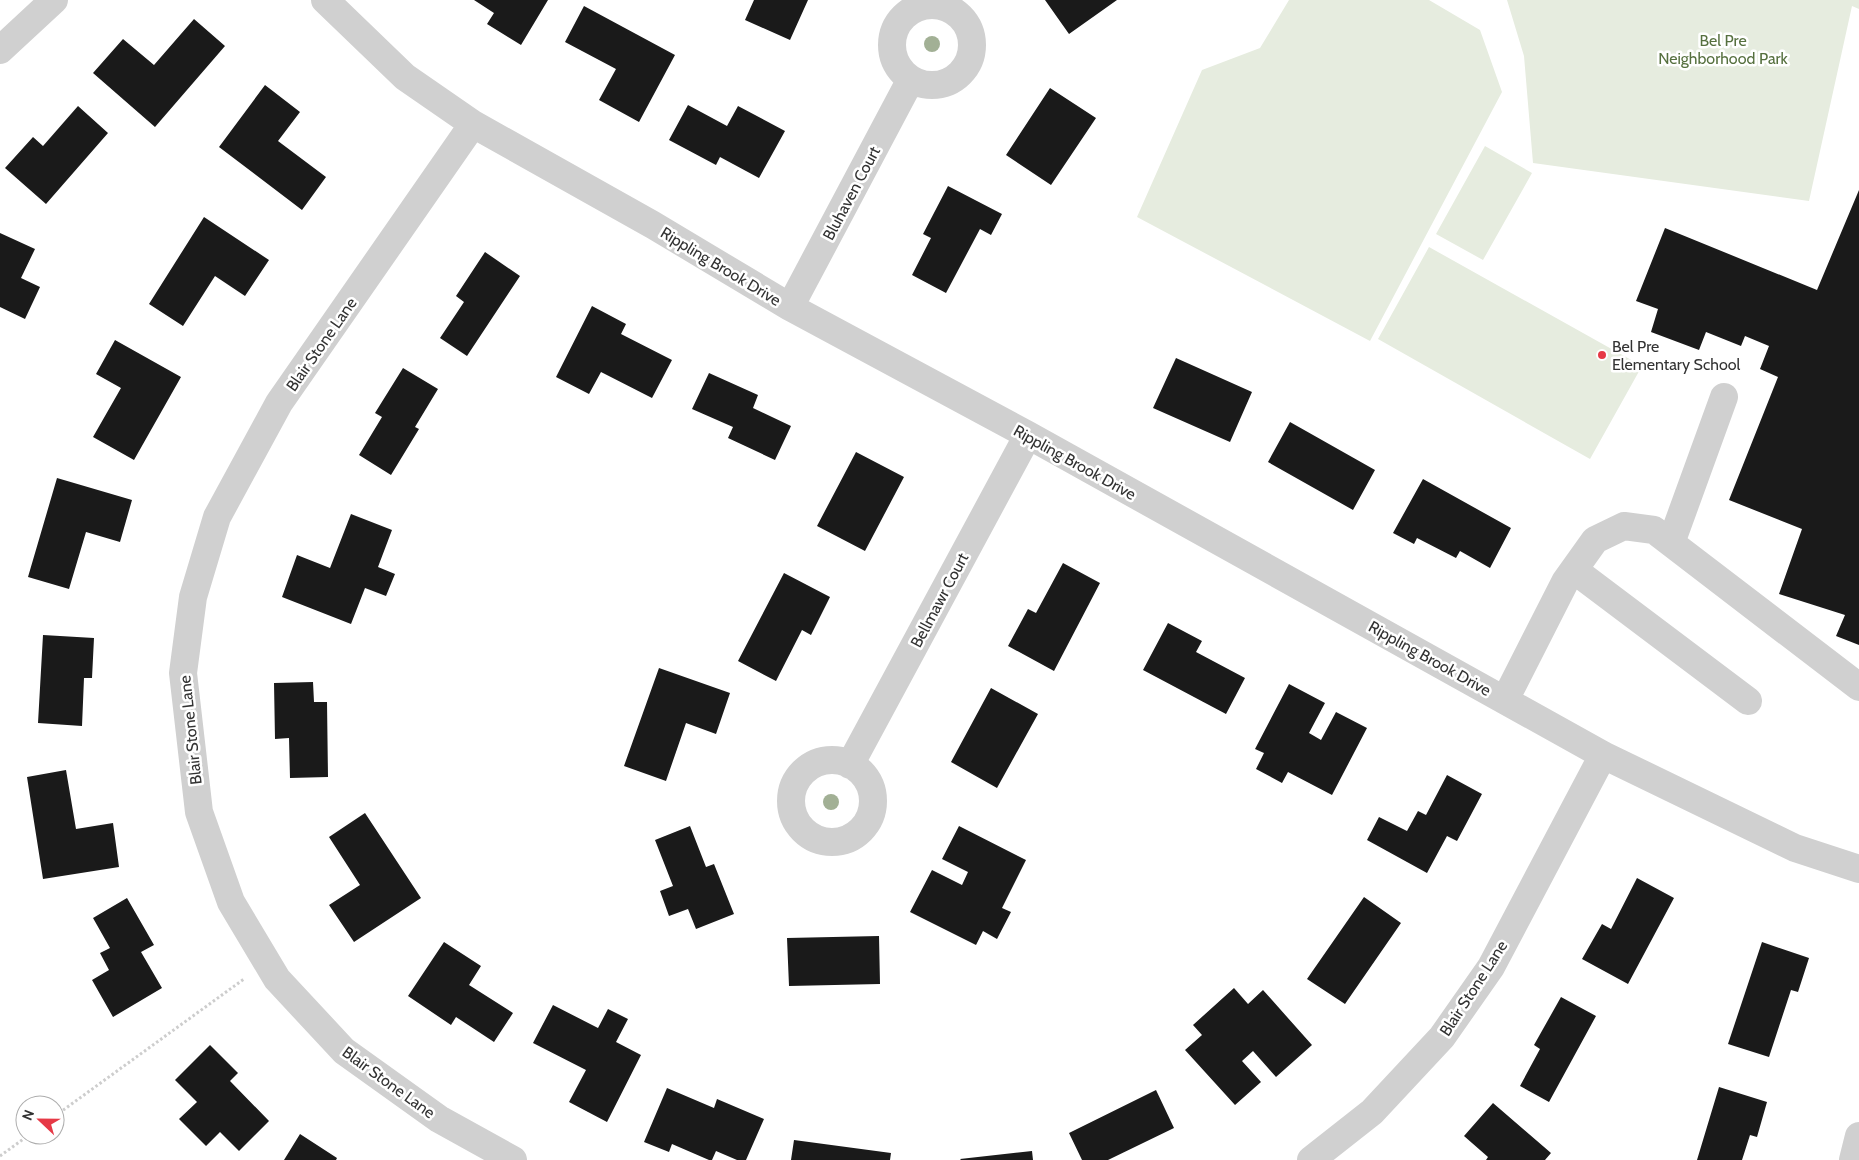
<svg xmlns="http://www.w3.org/2000/svg" width="1859" height="1160" font-family="Cabin,sans-serif">
<style>
.green{fill:#e6ecdf}
.building{fill:#1a1a1a}
.lines{fill:none;stroke-linecap:round;stroke-linejoin:round}
.path{stroke:#cdcdcd;stroke-width:3;stroke-dasharray:2.5 2.5;stroke-linecap:butt}
.minor{stroke:#d0d0d0;stroke-width:28}
.tree{fill:#a2b095}
.poi-dot{fill:#e63946;stroke:#fff;stroke-width:2}
.labels{text-anchor:middle;stroke-width:5;stroke-linejoin:round;paint-order:stroke}
.park-label{font-size:16px;fill:#56703f;stroke:#fff}
.street-label{font-size:16px;fill:#333;stroke:#fff}
.poi-label{font-size:16px;fill:#333;stroke:#fff;text-anchor:start}
</style>
<rect width="100%" height="100%" fill="#fff"/>
<path class="green" d="M1289,0H1429L1480,30L1502,92L1370,341L1137,217L1202,70L1260,48Z
M1507,0H1859V9L1852,6L1809,201L1533,163L1524,56Z
M1485,146L1532,173L1483,260L1436,234Z
M1429,247L1642,366L1590,459L1378,339Z"/>
<path class="building" d="M474,0H548L521,45L487,24L494,13Z
M754,0H808L790,40L745,20Z
M1045,0H1117L1069,34Z
M584,6L675,55L639,122L599,100L616,69L565,42Z
M194,19L225,46L155,127L93,73L123,39L154,65Z
M265,85L300,112L278,141L326,177L302,210L219,147Z
M1050,88L1096,118L1051,185L1006,155Z
M688,105L727,126L738,106L785,131L759,178L720,157L716,165L669,140Z
M78,106L108,133L46,204L5,168L33,137L43,146Z
M948,186L1002,214L991,235L980,229L946,293L912,275L931,238L923,234Z
M1859,190V645L1836,636L1845,615L1779,594L1802,529L1729,500L1778,377L1760,369L1769,346L1745,336L1741,346L1706,332L1699,350L1651,332L1658,309L1636,301L1665,228L1817,290Z
M204,217L269,260L245,296L215,276L183,326L149,304Z
M0,233L35,249L21,278L40,287L25,319L0,307Z
M485,252L520,276L467,356L440,338L464,302L456,296Z
M592,306L626,324L621,334L672,360L652,398L601,372L589,394L556,377Z
M115,340L181,377L134,460L93,437L121,388L96,374Z
M1176,358L1252,392L1230,442L1153,408Z
M403,368L438,389L415,427L419,429L391,475L359,455L382,417L375,413Z
M709,373L758,395L753,408L791,426L775,460L728,438L733,427L692,409Z
M1290,422L1375,470L1353,510L1268,462Z
M856,452L904,477L865,551L817,526Z
M57,478L132,500L120,542L86,532L69,589L28,577Z
M1423,479L1511,528L1490,568L1460,551L1456,558L1417,538L1414,544L1393,533Z
M351,514L392,530L378,567L395,574L386,596L365,588L351,624L282,597L297,555L330,568Z
M1063,563L1100,583L1054,671L1008,646L1028,609L1036,613Z
M784,573L830,597L811,635L802,630L776,681L738,661Z
M1168,623L1202,641L1196,652L1245,678L1226,714L1143,670Z
M43,635L94,638L92,678H84L82,726L38,723Z
M659,668L730,693L716,734L686,723L666,781L624,766Z
M313,682L314,702H327L328,777L290,778L289,738L275,739L274,683Z
M1289,684L1325,703L1309,733L1321,740L1336,712L1367,728L1332,795L1288,772L1282,783L1256,769L1264,753L1255,749Z
M991,688L1038,714L997,788L951,762Z
M66,770L76,829L113,823L119,867L43,879L27,777Z
M1447,775L1482,794L1457,841L1447,836L1427,873L1367,840L1379,817L1407,831L1418,811L1426,815Z
M365,813L421,898L354,942L329,905L360,885L329,837Z
M690,826L706,867L714,864L734,914L696,929L688,909L669,916L660,891L673,886L655,840Z
M959,826L1026,860L1002,908L1011,912L997,939L983,931L976,945L910,912L932,870L962,885L968,872L942,859Z
M1637,878L1674,898L1628,984L1582,959L1602,924L1611,929Z
M1364,897L1401,923L1345,1004L1307,979Z
M127,898L154,945L141,952L162,988L113,1017L92,980L109,970L100,953L110,948L93,918Z
M879,936L880,984L789,986L787,938Z
M444,942L481,966L469,985L513,1013L494,1042L456,1017L451,1025L408,996Z
M1762,942L1809,958L1798,992L1791,990L1769,1057L1728,1044Z
M1234,988L1248,1004L1263,990L1312,1045L1276,1077L1253,1051L1242,1061L1261,1082L1235,1105L1185,1050L1202,1035L1193,1025Z
M1561,997L1596,1016L1549,1102L1520,1086L1540,1049L1534,1045Z
M553,1005L598,1028L608,1009L628,1019L616,1042L641,1055L607,1122L569,1102L586,1070L533,1043Z
M210,1045L238,1073L230,1081L269,1121L239,1151L220,1132L206,1146L179,1119L197,1102L175,1080Z
M1719,1087L1767,1102L1757,1137L1750,1135L1742,1160H1697Z
M667,1088L714,1108L717,1099L764,1119L746,1160H737L716,1151L712,1160H709L672,1144L669,1152L644,1142Z
M1156,1090L1174,1128L1108,1160H1082L1069,1133Z
M1493,1103L1551,1153L1545,1160H1486L1488,1157L1464,1136Z
M300,1134L337,1158L336,1160H284Z
M794,1140L891,1153L890,1160H791Z
M1032,1151L1033,1160H961L960,1159Z"/>
<g class="lines">
<path class="path" d="M55,1116L244,979
M0,1156L29,1135"/>
<path class="minor" d="M325,0L405,77L473,124L653,225L790,307L1028,435L1603,755L1795,848L1859,869
M892 45a40 40 0 1 1 80 0a40 40 0 1 1-80 0Z
M0,50L54,0
M473,124L279,403L217,517L193,597L183,673L199,812L231,902L277,979L344,1051L439,1119L513,1160
M790,307L911,79
M1671,543L1724,397
M1574,570L1748,701
M1505,700L1565,582L1595,540L1624,526L1654,530L1859,687
M791 801a41 41 0 1 1 82 0a41 41 0 1 1-82 0Z
M850,765L1028,435
M1311,1160L1372,1112L1442,1037L1491,967L1603,755
M1853,1160L1859,1136"/>
</g>
<g class="tree">
<circle cx="932" cy="44" r="8"/>
<circle cx="831" cy="802" r="8"/>
</g>
<circle class="poi-dot" cx="1602" cy="355" r="5"/>
<g class="labels">
<g class="park-label">
<text x="1723" y="46">Bel Pre<tspan x="1723" dy="18">Neighborhood Park</tspan></text>
</g>
<g class="street-label">
<text transform="translate(851 193) rotate(-62)" y="6">Bluhaven Court</text>
<text transform="translate(721 266) rotate(31)" y="6">Rippling Brook Drive</text>
<text transform="translate(321 344) rotate(-55)" y="6">Blair Stone Lane</text>
<text transform="translate(1075 462) rotate(29)" y="6">Rippling Brook Drive</text>
<text transform="translate(939 600) rotate(-62)" y="6">Bellmawr Court</text>
<text transform="translate(1430 658) rotate(29)" y="6">Rippling Brook Drive</text>
<text transform="translate(190 730) rotate(-96)" y="6">Blair Stone Lane</text>
<text transform="translate(1473 988) rotate(-57)" y="6">Blair Stone Lane</text>
<text transform="translate(389 1082) rotate(36)" y="6">Blair Stone Lane</text>
</g>
<g class="poi-label">
<text x="1612" y="352">Bel Pre<tspan x="1612" dy="18">Elementary School</tspan></text>
</g>
</g>
<g transform="translate(40 1120) rotate(292)"><circle r="24" fill="#ffffff" stroke="#adadad"/>
<path d="M0-4L9 19L0 12L-9 19Z" fill="#e63946"/>
<text y="-8" font-size="14" font-weight="bold" text-anchor="middle" fill="#333333">N</text>
</g>
</svg>
